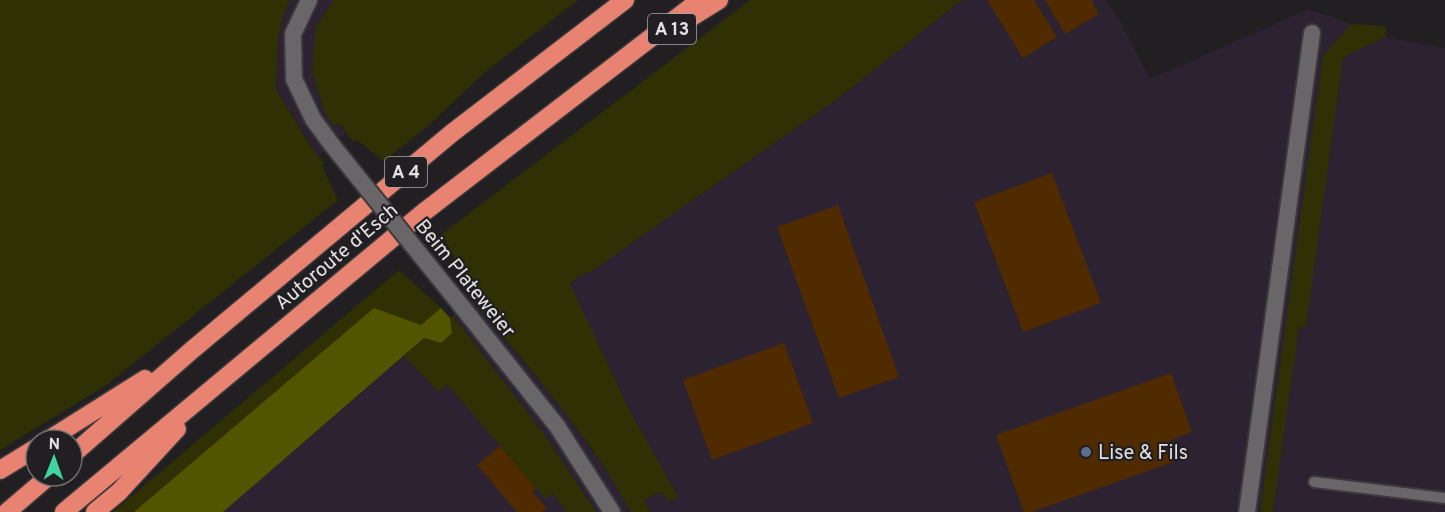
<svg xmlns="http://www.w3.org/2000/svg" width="1445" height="512" font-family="Overpass,sans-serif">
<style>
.industrial{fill:#2c2231}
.green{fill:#2f3003}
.forest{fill:#535400}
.building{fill:#512b00}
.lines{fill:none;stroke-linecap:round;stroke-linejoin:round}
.service-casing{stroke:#3b393b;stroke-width:14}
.minor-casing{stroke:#3b393b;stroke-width:20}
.motorway-casing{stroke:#3b393b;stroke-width:21}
.service{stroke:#696669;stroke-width:10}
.minor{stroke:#696669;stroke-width:16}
.motorway{stroke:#e98371;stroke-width:18}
.minor-bridge-casing{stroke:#3b393b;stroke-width:20;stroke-linecap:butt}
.minor-bridge{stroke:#696669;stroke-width:16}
.service-dot{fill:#5c6f8a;stroke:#211f21;stroke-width:2}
.labels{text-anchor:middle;stroke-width:4.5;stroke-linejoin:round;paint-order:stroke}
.shield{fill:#211f21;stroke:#a9a7a9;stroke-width:1.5}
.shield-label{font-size:18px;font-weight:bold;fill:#e3e1e3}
.street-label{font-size:20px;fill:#e3e1e3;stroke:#211f21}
.poi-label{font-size:20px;fill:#e3e1e3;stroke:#211f21;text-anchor:start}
</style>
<rect width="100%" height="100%" fill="#211f21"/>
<path class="industrial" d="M290,0H334L316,26L335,127L339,123L346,133L318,156L276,89L278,37L287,5Z
M962,0H1106L1119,19L1150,79L1309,9L1351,24L1385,26L1386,37L1445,48V512H650L644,499L662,492L679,498L630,411L570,285L581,275L592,271L840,97Z
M473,300L568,416L621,492L631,512H596L544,434L453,316Z
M404,356L439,392L447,384L545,498L552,493L567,512H223Z"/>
<path class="green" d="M0,0H290L287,5L278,37L276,89L311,147L325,164L322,166L338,200L105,386L0,450Z
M334,0H578L484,73L429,125L384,161L357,140L353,142L340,123L334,127L325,112L312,72L316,26Z
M750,0H962L840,97L592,271L581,275L570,284L630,411L679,498L667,501L662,492L644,499L650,512H631C589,435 529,368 473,300L478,296L469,286L442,234Z
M1351,24L1385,26L1386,37L1343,57L1306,327H1299L1273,512H1260L1323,56Z
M399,270L441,308L421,325L134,512H113Z
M453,316L544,434L596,512H567L552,493L545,499L447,384L439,392L404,356L424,338L452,333L450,318Z"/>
<path class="forest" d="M374,308L421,325L441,308L450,318L452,333L441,343L424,338L223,512H134Z"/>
<path class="building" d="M987,0H1034L1057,37L1023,58Z
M1045,0H1091L1099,14L1065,34Z
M1052,173L1101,303L1023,332L974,202Z
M838,205L899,377L839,398L777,227Z
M784,343L813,423L712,460L683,380Z
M1171,373L1192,432L1167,442L1174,462L1031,512H1024L996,435Z
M500,446L536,488L532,492L547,508L542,512H517L477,465Z"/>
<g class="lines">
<defs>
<path id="service" d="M1314,482L1445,498"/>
<path id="minor" d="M309,0L293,34L294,79L313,119L332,145
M463,308L557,426L612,512
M1247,512L1312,33"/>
<path id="motorway" d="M690,18L719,0
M48,440L145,379
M72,455L192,350L452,133L625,0
M0,470L36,448
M7,512L49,476
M64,512L424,212L700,0
M95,512L119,492L177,429"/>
</defs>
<use href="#service" class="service-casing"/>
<use href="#minor" class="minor-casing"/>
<use href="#motorway" class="motorway-casing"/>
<use href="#service" class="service"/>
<use href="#minor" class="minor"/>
<use href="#motorway" class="motorway"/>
<defs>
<path id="minor-bridge" d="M332,145L463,308"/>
</defs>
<use href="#minor-bridge" class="minor-bridge-casing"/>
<use href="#minor-bridge" class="minor-bridge"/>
</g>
<circle class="service-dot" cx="1086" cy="452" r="6"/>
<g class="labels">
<g class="shield">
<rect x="648" y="14" width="48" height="30" rx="4.5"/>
<rect x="385" y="157" width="42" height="30" rx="4.5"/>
</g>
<g class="shield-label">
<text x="672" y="35">A 13</text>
<text x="406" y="178">A 4</text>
</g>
<g class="street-label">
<text transform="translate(336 256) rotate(-40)" y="7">Autoroute d'Esch</text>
<text transform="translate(466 278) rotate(51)" y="7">Beim Plateweier</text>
</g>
<g class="poi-label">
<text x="1098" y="459">Lise &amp; Fils</text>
</g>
</g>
<g transform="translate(54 458) rotate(1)"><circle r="28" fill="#211f21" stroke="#6f6d6f" stroke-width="1.5"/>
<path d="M0-4.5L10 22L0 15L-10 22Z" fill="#41d4a1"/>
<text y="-9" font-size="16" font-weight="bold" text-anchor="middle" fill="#e3e1e3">N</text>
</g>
</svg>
